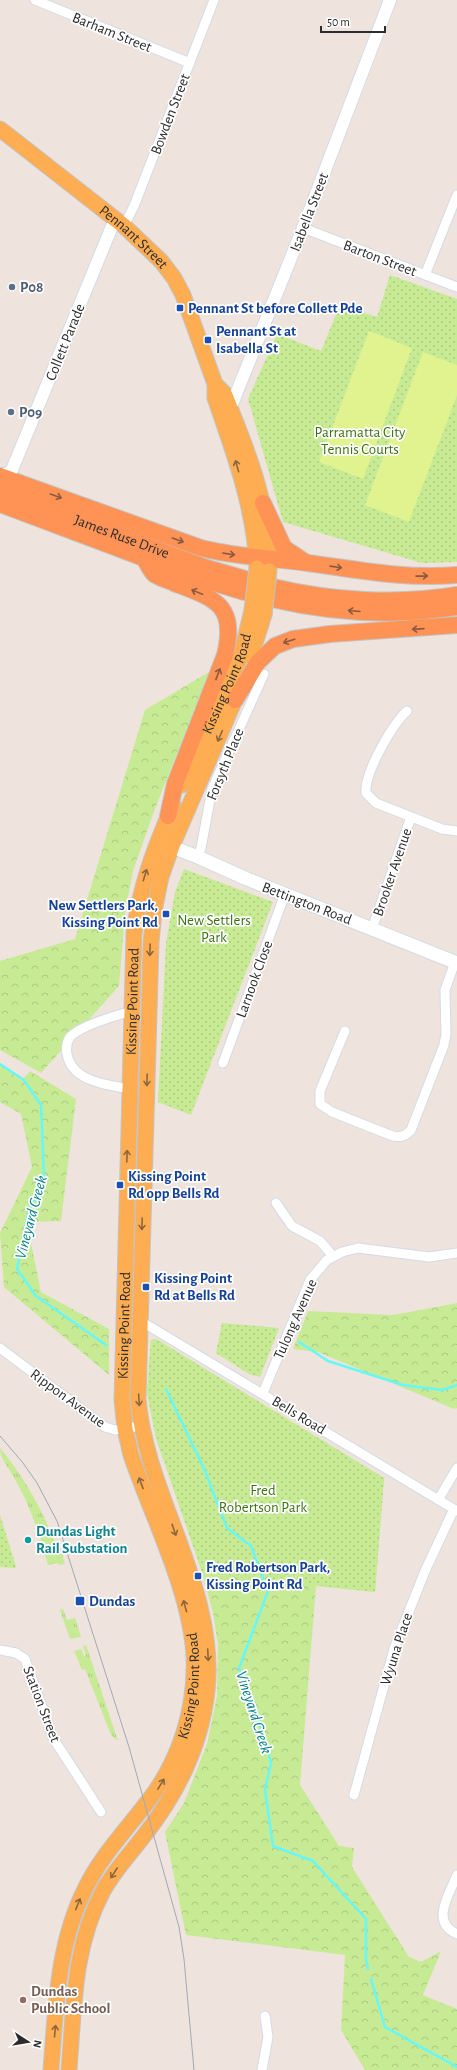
<svg xmlns="http://www.w3.org/2000/svg" width="457" height="2070" font-family="'Alegreya Sans',sans-serif">
<style>
.grass{fill:url(#grass-tufts)}
.forest{fill:url(#forest-crowns)}
.park{fill:url(#park-dots)}
.pitch{fill:#e1f38f}
.lines{fill:none;stroke-linecap:round;stroke-linejoin:round}
.stream{stroke:#66f7fb;stroke-width:2.5}
.minor-casing{stroke:#d2dbe6;stroke-width:11}
.tertiary-casing{stroke:#d2dbe6;stroke-width:14}
.secondary-casing{stroke:#d2dbe6;stroke-width:15}
.primary-casing{stroke:#c4c4c4;stroke-width:17}
.trunk-casing{stroke:#c4c4c4;stroke-width:18}
.minor{stroke:#fff;stroke-width:9}
.tertiary{stroke:#fff;stroke-width:12}
.secondary{stroke:#fff;stroke-width:13}
.primary{stroke:#ffad53;stroke-width:15}
.trunk{stroke:#ff9356;stroke-width:16}
.tram{stroke:#9fa9b8;stroke-width:1}
.primary-bridge-casing{stroke:#c4c4c4;stroke-width:17;stroke-linecap:butt}
.primary-bridge{stroke:#ffad53;stroke-width:15}
.oneway{stroke:#8b663e}
.oneway2{stroke:#8b5a3f}
.service-dot{fill:#5c6f8a;stroke:#fff;stroke-width:1.5}
.transit-dot{fill:#1a4fb4;stroke:#fff;stroke-width:1.5}
.culture-dot{fill:#0f9aa8;stroke:#fff;stroke-width:1.5}
.education-dot{fill:#8d6e63;stroke:#fff;stroke-width:1.5}
.labels{text-anchor:middle;stroke-width:3.5;stroke-linejoin:round;paint-order:stroke}
.street-label{font-size:15px;fill:#2c2c2c;stroke:#fff}
.service-label{font-size:15px;font-weight:bold;fill:#4e5e75;stroke:#fff;text-anchor:start}
.transit-label{font-size:15px;font-weight:bold;fill:#164399;stroke:#fff;text-anchor:start}
.park-label{font-size:15px;fill:#3e7313;stroke:#fff}
.culture-label{font-size:15px;font-weight:bold;fill:#0d838f;stroke:#fff;text-anchor:start}
.education-label{font-size:15px;font-weight:bold;fill:#785e54;stroke:#fff;text-anchor:start}
.water-label{font-size:16px;font-style:italic;fill:#037f8e;stroke:#fff}
</style>
<defs>
<pattern id="grass-tufts" width="24" height="20" patternUnits="userSpaceOnUse"><rect width="24" height="20" fill="#c7eb95"/><path d="M3 7l-1-3M5 7V3M7 7l1-3M15 17l-1-3M17 17v-4M19 17l1-3" fill="none" stroke="#abca81"/></pattern>
<pattern id="forest-crowns" width="20" height="18" patternUnits="userSpaceOnUse"><rect width="20" height="18" fill="#c7eb95"/><path d="M2 6a3 3 0 1 1 6 0M12 15a3 3 0 1 1 6 0" fill="none" stroke="#abca81"/></pattern>
<pattern id="park-dots" width="8" height="8" patternUnits="userSpaceOnUse"><rect width="8" height="8" fill="#c7eb95"/><path d="M2 2h.1M6 6h.1" fill="none" stroke="#abca81" stroke-width="1.8" stroke-linecap="round"/></pattern>
</defs>
<rect width="100%" height="100%" fill="#efe3dd"/>
<path class="grass" d="M0,1448C25,1478 43,1511 57,1547H60L65,1564L59,1565L58,1563L48,1565C39,1534 30,1504 13,1476C8,1466 0,1459 0,1448Z
M63,1609L67,1620L75,1618L81,1637L70,1639L60,1610Z
M86,1645L118,1741L111,1735L85,1669L82,1670L74,1651L81,1649L84,1656L86,1655L83,1646Z"/>
<path class="forest" d="M209,672L153,814L133,871L125,913L119,986L41,1073L0,1050V961L75,939L145,710Z
M0,1064L23,1079L30,1071L76,1099L61,1221L32,1222L31,1243L41,1292L109,1329V1375L4,1287L0,1233L32,1167L21,1114L0,1102Z
M457,1303V1408L454,1409L318,1352L293,1349L308,1311L393,1315Z
M156,1339L384,1478L375,1592L316,1586L300,1785L339,1846L354,1848L352,1867L409,1957L421,1962L441,1951L423,1995L457,2009V2070H365L341,2030L345,1955L186,1935L165,1832L184,1803L207,1744L217,1696L218,1645L213,1613L202,1572L156,1438L147,1393L151,1340Z"/>
<path class="park" d="M390,275L457,299V562L422,563L283,522L248,399L277,334L321,351L340,305L377,317Z
M184,869L273,902L191,1115L158,1102L166,943L175,892Z
M222,1323L279,1328L260,1377L249,1374L216,1353Z
M156,1339L384,1478L375,1592L202,1572L156,1438L147,1393L151,1340Z
M0,1515L15,1563L16,1568L0,1567Z"/>
<path class="pitch" d="M369,331L412,348L363,479L319,462Z
M423,352L457,365V395L409,522L365,505Z"/>
<g class="lines">
<path class="stream" d="M0,1064L24,1080L41,1105L44,1176L28,1214L17,1269L36,1296L106,1345
M299,1342L328,1361L403,1385L442,1390L457,1385
M166,1389L205,1471L227,1528L251,1546L268,1591L239,1668L255,1705L271,1763L265,1790L273,1846L313,1861L366,1919V1960L368,1969
M371,1979L385,2027L457,2067"/>
<defs>
<path id="minor" d="M35,0L190,63
M124,226L134,206L214,0
M303,228L457,287
M425,275L457,195
M407,711C392,725 364,773 366,793L376,803L442,829L457,831
M198,857L201,848L212,789L264,674
M372,929L411,817
M345,1031L320,1091V1104L332,1112L390,1135C398,1138 405,1137 411,1130L444,1045L446,1034L445,990L455,962
M223,1063L285,894
M130,1089C108,1085 72,1082 67,1054C66,1048 66,1043 70,1037C80,1026 117,1015 132,1011
M276,1203L292,1226L320,1241L333,1256
M139,1320L457,1511
M0,1348L105,1427L115,1430L141,1426
M263,1393L310,1280L327,1260L342,1252L358,1248L429,1257L457,1253
M438,1500L457,1468
M0,1650L16,1653L25,1659L53,1738L101,1812
M354,1795L394,1649L425,1571L454,1509
M457,1875C449,1895 430,1922 457,1934
M262,2070L268,2037L265,2016"/>
<path id="tertiary" d="M228,414L303,228L390,0
M0,476L11,472L14,465L115,219"/>
<path id="secondary" d="M162,843L198,857L247,879L457,963"/>
<g id="primary">
<path id="s1" d="M0,129L124,226L161,261L174,278L183,295L215,384V398C234,453 255,509 257,568"/>
<path d="M218,387L224,393C247,449 271,507 269,570"/>
<path d="M251,656L264,615"/>
<path id="s2" d="M182,785L241,656L252,610"/>
<path id="s3" d="M51,2070C56,2008 57,1945 85,1889C101,1856 127,1829 149,1800C180,1760 196,1708 194,1657C191,1592 152,1517 131,1455L125,1429L122,1400L134,934C139,888 155,847 173,805"/>
<path d="M69,2070C74,2009 73,1947 103,1891C114,1871 129,1855 143,1837C178,1793 201,1746 207,1691C218,1588 147,1499 138,1399L151,943L154,911L161,877L172,846L240,688"/>
</g>
<g id="trunk">
<path d="M0,476L201,548C236,557 272,558 308,563C360,570 403,579 457,575"/>
<path id="s4" d="M0,491L207,568L245,579"/>
<path d="M263,503L284,548L305,562"/>
<path d="M0,504L189,575L244,592"/>
<path d="M144,558C147,563 150,570 154,574C159,578 168,580 174,583C215,599 237,604 225,655L175,784L168,816"/>
<path d="M273,587C332,601 397,605 457,595"/>
<path d="M272,599C332,613 396,617 457,607"/>
<path d="M235,700L258,662L275,646L293,639L330,634L457,625"/>
</g>
</defs>
<use href="#minor" class="minor-casing"/>
<use href="#tertiary" class="tertiary-casing"/>
<use href="#secondary" class="secondary-casing"/>
<use href="#primary" class="primary-casing"/>
<use href="#trunk" class="trunk-casing"/>
<use href="#minor" class="minor"/>
<use href="#tertiary" class="tertiary"/>
<use href="#secondary" class="secondary"/>
<use href="#primary" class="primary"/>
<use href="#trunk" class="trunk"/>
<path class="tram" d="M0,1436L23,1463L37,1483L57,1521L129,1747L179,1927L184,1959L194,2070"/>
<defs>
<path id="primary-bridge" d="M252,610L257,568
M264,615L269,571"/>
</defs>
<use href="#primary-bridge" class="primary-bridge-casing"/>
<use href="#primary-bridge" class="primary-bridge"/>
</g>
<defs><path id="oneway-shaft" d="M-6 0H5M1.5-3L5.5 0L1.5 3" fill="none" stroke-width="1.6" stroke-linecap="round" stroke-linejoin="round"/></defs>
<g class="oneway">
<use href="#oneway-shaft" transform="translate(237 466) rotate(-106)"/>
<use href="#oneway-shaft" transform="translate(220 736) rotate(114)"/>
<use href="#oneway-shaft" transform="translate(145 875) rotate(-73)"/>
<use href="#oneway-shaft" transform="translate(150 950) rotate(92)"/>
<use href="#oneway-shaft" transform="translate(147 1080) rotate(92)"/>
<use href="#oneway-shaft" transform="translate(127 1156) rotate(-88)"/>
<use href="#oneway-shaft" transform="translate(142 1224) rotate(92)"/>
<use href="#oneway-shaft" transform="translate(139 1400) rotate(87)"/>
<use href="#oneway-shaft" transform="translate(141 1483) rotate(-111)"/>
<use href="#oneway-shaft" transform="translate(174 1530) rotate(71)"/>
<use href="#oneway-shaft" transform="translate(185 1606) rotate(-105)"/>
<use href="#oneway-shaft" transform="translate(208 1655) rotate(87)"/>
<use href="#oneway-shaft" transform="translate(161 1784) rotate(-58)"/>
<use href="#oneway-shaft" transform="translate(114 1873) rotate(123)"/>
<use href="#oneway-shaft" transform="translate(78 1904) rotate(-68)"/>
<use href="#oneway-shaft" transform="translate(55 2031) rotate(-85)"/>
</g>
<g class="oneway2">
<use href="#oneway-shaft" transform="translate(56 496) rotate(20)"/>
<use href="#oneway-shaft" transform="translate(178 540) rotate(20)"/>
<use href="#oneway-shaft" transform="translate(229 554) rotate(8)"/>
<use href="#oneway-shaft" transform="translate(336 567) rotate(8)"/>
<use href="#oneway-shaft" transform="translate(422 576) rotate(-1)"/>
<use href="#oneway-shaft" transform="translate(197 592) rotate(-158)"/>
<use href="#oneway-shaft" transform="translate(354 611) rotate(-175)"/>
<use href="#oneway-shaft" transform="translate(418 629) rotate(176)"/>
<use href="#oneway-shaft" transform="translate(289 641) rotate(162)"/>
<use href="#oneway-shaft" transform="translate(218 674) rotate(-69)"/>
</g>
<g class="service-dot">
<circle cx="12" cy="287" r="4"/>
<circle cx="11" cy="412" r="4"/>
</g>
<g class="transit-dot">
<rect x="176" y="304" width="8" height="8" rx="2"/>
<rect x="204" y="336" width="8" height="8" rx="2"/>
<rect x="162" y="910" width="8" height="8" rx="2"/>
<rect x="116" y="1181" width="8" height="8" rx="2"/>
<rect x="142" y="1283" width="8" height="8" rx="2"/>
<rect x="194" y="1572" width="8" height="8" rx="2"/>
<rect x="75" y="1596" width="10" height="10" rx="2"/>
</g>
<circle class="culture-dot" cx="28" cy="1540" r="4"/>
<circle class="education-dot" cx="23" cy="2000" r="4"/>
<g class="labels">
<g class="street-label">
<text transform="translate(112 32) rotate(22)" y="5">Barham Street</text>
<text transform="translate(170 114) rotate(-69)" y="5">Bowden Street</text>
<text transform="translate(309 212) rotate(-69)" y="5">Isabella Street</text>
<text dy="5" stroke="none"><textPath href="#s1" startOffset="172">Pennant Street</textPath></text>
<text transform="translate(380 258) rotate(21)" y="5">Barton Street</text>
<text transform="translate(65 342) rotate(-68)" y="5">Collett Parade</text>
<text dy="5" stroke="none"><textPath href="#s4" startOffset="130">James Ruse Drive</textPath></text>
<text dy="5" stroke="none"><textPath href="#s2" startOffset="111">Kissing Point Road</textPath></text>
<text transform="translate(225 764) rotate(-68)" y="5">Forsyth Place</text>
<text transform="translate(392 872) rotate(-71)" y="5">Brooker Avenue</text>
<text transform="translate(307 903) rotate(21)" y="5">Bettington Road</text>
<text transform="translate(254 979) rotate(-70)" y="5">Larnook Close</text>
<text dy="5" stroke="none"><textPath href="#s3" startOffset="1115">Kissing Point Road</textPath></text>
<text transform="translate(295 1319) rotate(-66)" y="5">Tulong Avenue</text>
<text dy="5" stroke="none"><textPath href="#s3" startOffset="791">Kissing Point Road</textPath></text>
<text transform="translate(68 1398) rotate(36)" y="5">Rippon Avenue</text>
<text transform="translate(299 1415) rotate(31)" y="5">Bells Road</text>
<text transform="translate(396 1649) rotate(-72)" y="5">Wyuna Place</text>
<text dy="5" stroke="none"><textPath href="#s3" startOffset="419">Kissing Point Road</textPath></text>
<text transform="translate(42 1704) rotate(69)" y="5">Station Street</text>
</g>
<g class="service-label">
<text x="20" y="292">P08</text>
<text x="19" y="417">P09</text>
</g>
<g class="transit-label">
<text x="188" y="313">Pennant St before Collett Pde</text>
<text x="216" y="336">Pennant St at<tspan x="216" dy="17">Isabella St</tspan></text>
<text x="158" y="910" text-anchor="end">New Settlers Park,<tspan x="158" dy="17">Kissing Point Rd</tspan></text>
<text x="128" y="1181">Kissing Point<tspan x="128" dy="17">Rd opp Bells Rd</tspan></text>
<text x="154" y="1283">Kissing Point<tspan x="154" dy="17">Rd at Bells Rd</tspan></text>
<text x="206" y="1572">Fred Robertson Park,<tspan x="206" dy="17">Kissing Point Rd</tspan></text>
<text x="89" y="1606">Dundas</text>
</g>
<g class="park-label">
<text x="360" y="437">Parramatta City<tspan x="360" dy="17">Tennis Courts</tspan></text>
<text x="214" y="925">New Settlers<tspan x="214" dy="17">Park</tspan></text>
<text x="263" y="1495">Fred<tspan x="263" dy="17">Robertson Park</tspan></text>
</g>
<g class="culture-label">
<text x="36" y="1536">Dundas Light<tspan x="36" dy="17">Rail Substation</tspan></text>
</g>
<g class="education-label">
<text x="31" y="1996">Dundas<tspan x="31" dy="17">Public School</tspan></text>
</g>
<g class="water-label">
<text transform="translate(30 1217) rotate(-75)" y="6">Vineyard Creek</text>
<text transform="translate(255 1712) rotate(72)" y="6">Vineyard Creek</text>
</g>
</g>
<g transform="translate(28 2042) rotate(102)" stroke="#ffffff" stroke-width="3" paint-order="stroke">
<path d="M0-3L7 15L0 10L-7 15Z" fill="#2c2c2c"/>
<text y="-6" font-size="11" font-weight="bold" text-anchor="middle" fill="#2c2c2c">N</text>
</g>
<path d="M321 26v6h64v-6" fill="none" stroke="#2c2c2c" stroke-width="2"/>
<text x="327" y="26" font-size="12" fill="#2c2c2c" stroke="#ffffff" stroke-width="3" paint-order="stroke">50 m</text>
</svg>
